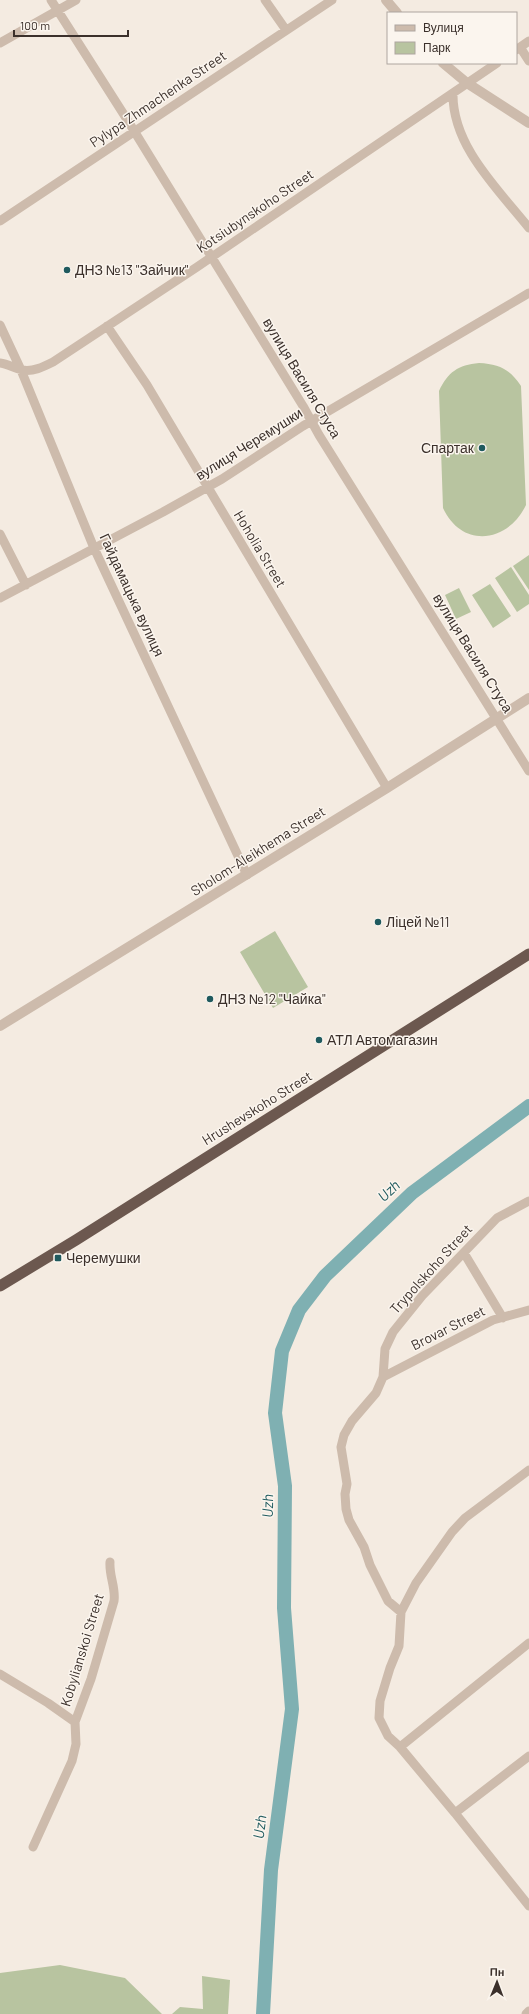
<svg xmlns="http://www.w3.org/2000/svg" width="529" height="2014" font-family="Barlow,sans-serif">
<style>
.green{fill:#b8c4a0}
.lines{fill:none;stroke-linecap:round;stroke-linejoin:round}
.river{stroke:#7fb0b2;stroke-width:14}
.minor{stroke:#cdbbac;stroke-width:9}
.tertiary{stroke:#cdbbac;stroke-width:10}
.trunk{stroke:#6c584f;stroke-width:11}
.poi-dot{fill:#1f5a5e;stroke:#fbf5ee;stroke-width:1.5}
.labels{text-anchor:middle;stroke-width:3;stroke-linejoin:round;paint-order:stroke}
.street-label{font-size:14px;fill:#3b302b;stroke:#fbf5ee}
.poi-label{font-size:14px;fill:#3b302b;stroke:#fbf5ee;text-anchor:start}
.water-label{font-size:15px;font-style:italic;fill:#1f5a5e;stroke:#fbf5ee}
</style>
<rect width="100%" height="100%" fill="#f4ebe1"/>
<path class="green" d="M479,363C499,364 510,369 521,386L526,505C508,543 462,549 443,508L439,391C448,372 458,365 479,363Z
M529,555V590L513,566Z
M511,567L529,595V604L517,612L495,578Z
M490,584L511,616L493,628L472,595Z
M459,588L471,612L456,619L445,595Z
M275,931L308,987L273,1008L240,952Z
M60,1965L125,1978L162,2014H0V1973Z
M202,1976L230,1980L228,2014H172L180,2007L203,2009Z"/>
<g class="lines">
<path class="river" d="M263,2014L271,1870L292,1709L284,1608L285,1486L275,1413L282,1351L299,1310L325,1276L412,1193L529,1106"/>
<path class="minor" d="M51,0L128,121L303,406L319,435L529,771
M265,0L286,30
M0,43L76,0
M520,47L529,61
M516,50L529,41
M453,93C452,146 498,189 529,228
M0,221L332,0
M0,325L21,370L94,548L247,875
M107,326L147,385L387,788
M0,363C8,364 14,368 22,370C33,372 43,367 53,362L197,267L497,63
M0,534L26,585
M0,598L163,512L222,479L303,426L529,293
M464,1253L503,1318
M383,1377L493,1320L529,1310
M401,1612L388,1601L370,1565L364,1547L349,1520L346,1509L345,1494L347,1484L341,1447L344,1435L352,1421L376,1393L383,1377L385,1349L393,1332L422,1296L497,1218L529,1201
M0,1674L48,1703L75,1722
M400,1747L529,1643
M529,1756L455,1813L529,1906
M455,1813L400,1747L388,1736L379,1718L380,1701L390,1668L399,1646L401,1612L416,1583L452,1532L465,1518L529,1470
M33,1847L72,1761L76,1744L75,1722L91,1679L114,1601C116,1588 109,1576 110,1562
M526,2014L529,2011"/>
<path class="tertiary" d="M386,0L397,13
M443,63L467,83L529,123
M0,1026L387,788L529,698"/>
<path class="trunk" d="M0,1286L76,1240L529,954"/>
</g>
<g class="poi-dot">
<circle cx="67" cy="270" r="4"/>
<circle cx="482" cy="448" r="4"/>
<circle cx="378" cy="922" r="4"/>
<circle cx="210" cy="999" r="4"/>
<circle cx="319" cy="1040" r="4"/>
<rect x="54" y="1254" width="8" height="8" rx="2"/>
</g>
<g class="labels">
<g class="street-label">
<text transform="translate(158 99) rotate(-34)" y="5">Pylypa Zhmachenka Street</text>
<text transform="translate(255 211) rotate(-34)" y="5">Kotsiubynskoho Street</text>
<text transform="translate(302 378) rotate(59)" y="5">вулиця Василя Стуса</text>
<text transform="translate(249 444) rotate(-32)" y="5">вулиця Черемушки</text>
<text transform="translate(260 549) rotate(59)" y="5">Hoholia Street</text>
<text transform="translate(132 595) rotate(65)" y="5">Гайдамацька вулиця</text>
<text transform="translate(473 653) rotate(58)" y="5">вулиця Василя Стуса</text>
<text transform="translate(258 851) rotate(-32)" y="5">Sholom-Aleikhema Street</text>
<text transform="translate(257 1108) rotate(-32)" y="5">Hrushevskoho Street</text>
<text transform="translate(431 1269) rotate(-48)" y="5">Trypolskoho Street</text>
<text transform="translate(448 1328) rotate(-27)" y="5">Brovar Street</text>
<text transform="translate(82 1650) rotate(-73)" y="5">Kobylianskoi Street</text>
</g>
<g class="poi-label">
<text x="75" y="275">ДНЗ №13 "Зайчик"</text>
<text x="474" y="453" text-anchor="end">Спартак</text>
<text x="386" y="927">Ліцей №11</text>
<text x="218" y="1004">ДНЗ №12 "Чайка"</text>
<text x="327" y="1045">АТЛ Автомагазин</text>
<text x="66" y="1263">Черемушки</text>
</g>
<g class="water-label">
<text transform="translate(389 1191) rotate(-43)" y="5">Uzh</text>
<text transform="translate(268 1506) rotate(-89)" y="5">Uzh</text>
<text transform="translate(260 1827) rotate(-83)" y="5">Uzh</text>
</g>
</g>
<rect x="387" y="12" width="130" height="52" fill="#fbf5ee" stroke="#aea6a0"/>
<rect x="395" y="25" width="20" height="6" fill="#cdbbac" stroke="#aea6a0"/>
<text x="423" y="32" font-size="12" fill="#3b302b">Вулиця</text>
<rect x="395" y="42" width="20" height="12" fill="#b8c4a0" stroke="#aea6a0"/>
<text x="423" y="52" font-size="12" fill="#3b302b">Парк</text>
<g transform="translate(497 1982) rotate(1)" stroke="#fbf5ee" stroke-width="3" paint-order="stroke">
<path d="M0-3L7 15L0 10L-7 15Z" fill="#3b302b"/>
<text y="-6" font-size="11" font-weight="bold" text-anchor="middle" fill="#3b302b">Пн</text>
</g>
<path d="M14 30v6h114v-6" fill="none" stroke="#3b302b" stroke-width="2"/>
<text x="20" y="30" font-size="12" fill="#3b302b" stroke="#fbf5ee" stroke-width="3" paint-order="stroke">100 m</text>
</svg>
